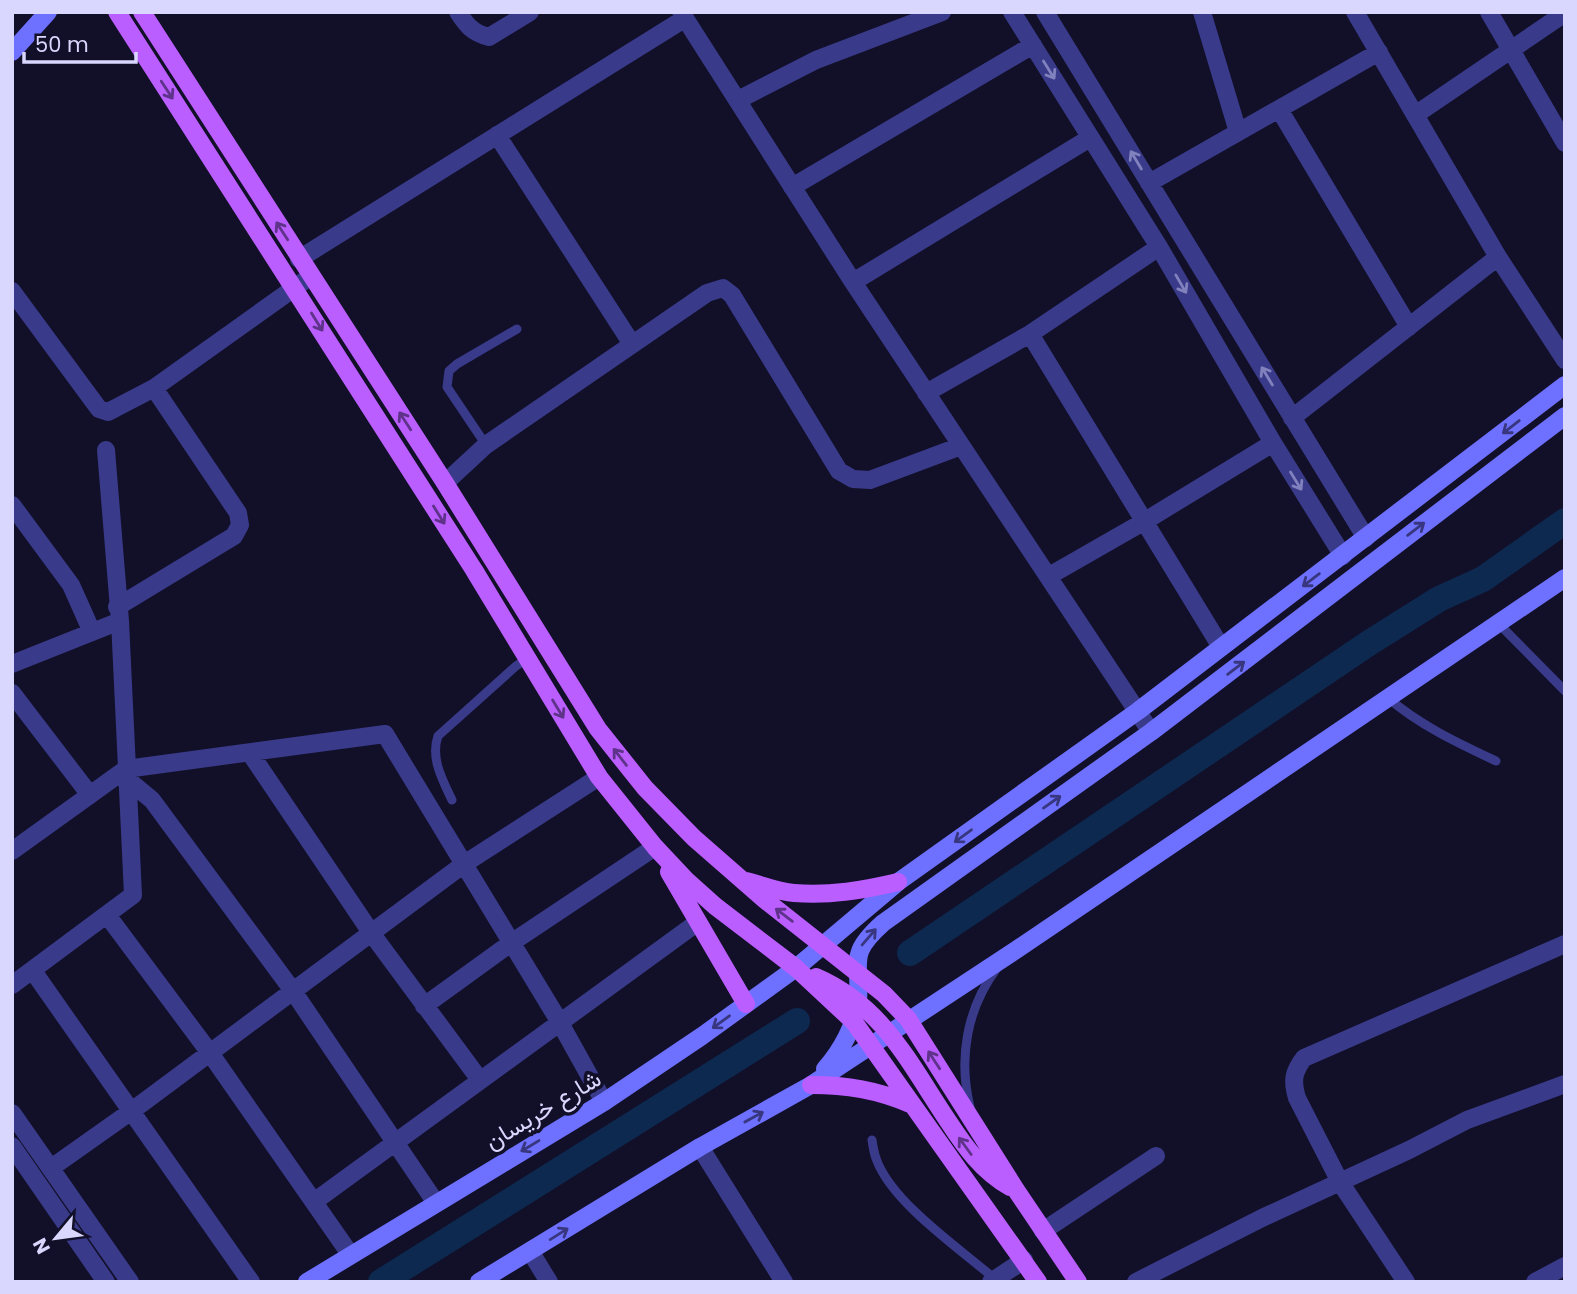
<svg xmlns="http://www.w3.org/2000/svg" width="1577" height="1294" font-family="Poppins,Vazirmatn,sans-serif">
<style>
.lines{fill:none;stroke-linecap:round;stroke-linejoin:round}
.river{stroke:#0d294f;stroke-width:26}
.lane{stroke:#393a89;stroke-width:9}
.street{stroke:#393a89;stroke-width:18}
.secondary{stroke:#6e71ff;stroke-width:18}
.primary{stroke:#bb5eff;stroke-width:18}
.oneway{stroke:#8181be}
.oneway2{stroke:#5e3389}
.oneway3{stroke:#37367f}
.labels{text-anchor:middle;stroke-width:7;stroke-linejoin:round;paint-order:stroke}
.street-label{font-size:24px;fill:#dad7ff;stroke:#120f29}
</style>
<rect width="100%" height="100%" fill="#120f29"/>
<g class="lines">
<path class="river" d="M910,953L1369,643L1439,599L1483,579L1565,521
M381,1282L797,1021"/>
<path class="lane" d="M486,445L447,387L449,371L457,364L517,329
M1499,624L1565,691
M1388,698C1421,726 1458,743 1496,761
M452,800C443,781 430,758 438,736L516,666L528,658
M970,1107C958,1058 967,1008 997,968
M872,1140C873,1147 874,1154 877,1161C893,1203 960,1249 995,1279"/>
<path class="street" d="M458,12C467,26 473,33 489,37L530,12
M681,12L853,282L1151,732
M1012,12L1159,247L1273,443L1343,556
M1045,12L1366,538
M1202,12L1238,132
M1355,12L1498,257L1565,360
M1489,12L1565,143
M738,100L816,60L942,12
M1279,109L1409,327
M1415,115L1565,13
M497,135L632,344
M1149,183L1379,52
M792,187L1033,45
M299,259L684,19
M853,282L1090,138
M12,291L99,409L108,412L154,388L311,276
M1030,334L1221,647
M926,393L1030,334L1159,247
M1292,418L1498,257
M445,483L486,445L707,293L723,288L732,295L839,471L853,479L870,480L961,446
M12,505L71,585L92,632
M1049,576L1145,521L1273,443
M117,607L234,536L240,525L238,513L154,388
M12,664L120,621
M12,693L90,795
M250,753L372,934L480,1080
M129,781L152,800L293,991L436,1203
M12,851L126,769L385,734L559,1021L604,1102
M107,915L210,1053L350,1254
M33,971L251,1282
M12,985L133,895L120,621L106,450
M424,1006L511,943L655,847
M12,1113L130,1282
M12,1146L106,1282
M700,1147L784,1282
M51,1168L133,1110L464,864L599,777
M315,1201L698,922
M1043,1231L1156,1156
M530,1251L549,1282
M991,1282L1024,1260
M1136,1282L1262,1218L1409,1150L1467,1120L1565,1084
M1406,1282L1340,1182L1297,1098C1292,1081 1293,1072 1304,1058L1565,944
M1535,1282L1565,1266"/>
<path class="secondary" d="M12,52L48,12
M825,1069C841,1051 855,1026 858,1001C861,961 847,955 883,923L1151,732L1565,416
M307,1282L604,1102L702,1036L796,968L898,882L1138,711L1565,385
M479,1282L700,1147L811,1085L1016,950L1565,578"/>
<path class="primary" d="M117,12L474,570L599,777L655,847L686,880L715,906L796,968L854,1022L1038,1282
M142,12L445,483L598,729L645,788L694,838L765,900L884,994L908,1019L1016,1190L1078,1282
M669,872L746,1004
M746,881C762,885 778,892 794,893C830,896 864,890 898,882
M816,977C883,1006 909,1063 948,1121C965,1147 982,1171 1010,1187
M811,1085C847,1085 877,1090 910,1104"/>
</g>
<defs><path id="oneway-shaft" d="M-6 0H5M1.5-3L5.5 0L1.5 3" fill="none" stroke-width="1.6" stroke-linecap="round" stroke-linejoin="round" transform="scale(1.75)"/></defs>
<g class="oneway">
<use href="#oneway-shaft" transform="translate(1049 70) rotate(58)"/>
<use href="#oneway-shaft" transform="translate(1136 160) rotate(-121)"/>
<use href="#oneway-shaft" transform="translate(1181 284) rotate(60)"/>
<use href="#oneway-shaft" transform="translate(1267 376) rotate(-121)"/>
<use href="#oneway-shaft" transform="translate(1296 481) rotate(58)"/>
</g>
<g class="oneway2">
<use href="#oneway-shaft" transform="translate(167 90) rotate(57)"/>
<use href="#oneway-shaft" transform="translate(282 231) rotate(-123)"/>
<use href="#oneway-shaft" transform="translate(317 322) rotate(58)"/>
<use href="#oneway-shaft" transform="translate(405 421) rotate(-123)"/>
<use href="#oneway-shaft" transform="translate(439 515) rotate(58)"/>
<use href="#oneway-shaft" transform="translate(558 709) rotate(59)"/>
<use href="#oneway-shaft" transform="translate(620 757) rotate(-128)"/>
<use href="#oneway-shaft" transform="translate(784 915) rotate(-143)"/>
<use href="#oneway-shaft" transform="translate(934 1060) rotate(-123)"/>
<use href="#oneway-shaft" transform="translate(965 1146) rotate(-126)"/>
</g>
<g class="oneway3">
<use href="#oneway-shaft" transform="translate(1511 427) rotate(142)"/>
<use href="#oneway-shaft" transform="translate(1416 529) rotate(-37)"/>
<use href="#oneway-shaft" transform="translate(1311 580) rotate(143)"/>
<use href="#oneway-shaft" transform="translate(1236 668) rotate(-37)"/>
<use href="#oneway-shaft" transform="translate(1052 802) rotate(-35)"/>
<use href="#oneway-shaft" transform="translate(963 836) rotate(144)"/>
<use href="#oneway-shaft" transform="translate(869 937) rotate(-49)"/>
<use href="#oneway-shaft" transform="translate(721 1022) rotate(144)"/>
<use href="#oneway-shaft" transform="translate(754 1117) rotate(-29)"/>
<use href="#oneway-shaft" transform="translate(530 1146) rotate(149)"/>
<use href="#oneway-shaft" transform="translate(559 1234) rotate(-32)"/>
</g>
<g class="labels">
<g class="street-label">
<text transform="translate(543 1110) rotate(-31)" y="8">شارع خريسان</text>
</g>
</g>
<rect width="1577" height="1294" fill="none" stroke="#dad7ff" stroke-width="28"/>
<g transform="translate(56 1238) rotate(241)" stroke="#120f29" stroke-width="5" paint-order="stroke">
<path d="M0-5L12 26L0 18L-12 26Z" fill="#dad7ff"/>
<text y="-10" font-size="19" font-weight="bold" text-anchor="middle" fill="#dad7ff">N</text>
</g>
<path d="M24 52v10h112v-10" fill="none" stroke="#dad7ff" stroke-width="3.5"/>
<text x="35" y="52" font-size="21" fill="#dad7ff" stroke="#120f29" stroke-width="5" paint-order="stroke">50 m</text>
</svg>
